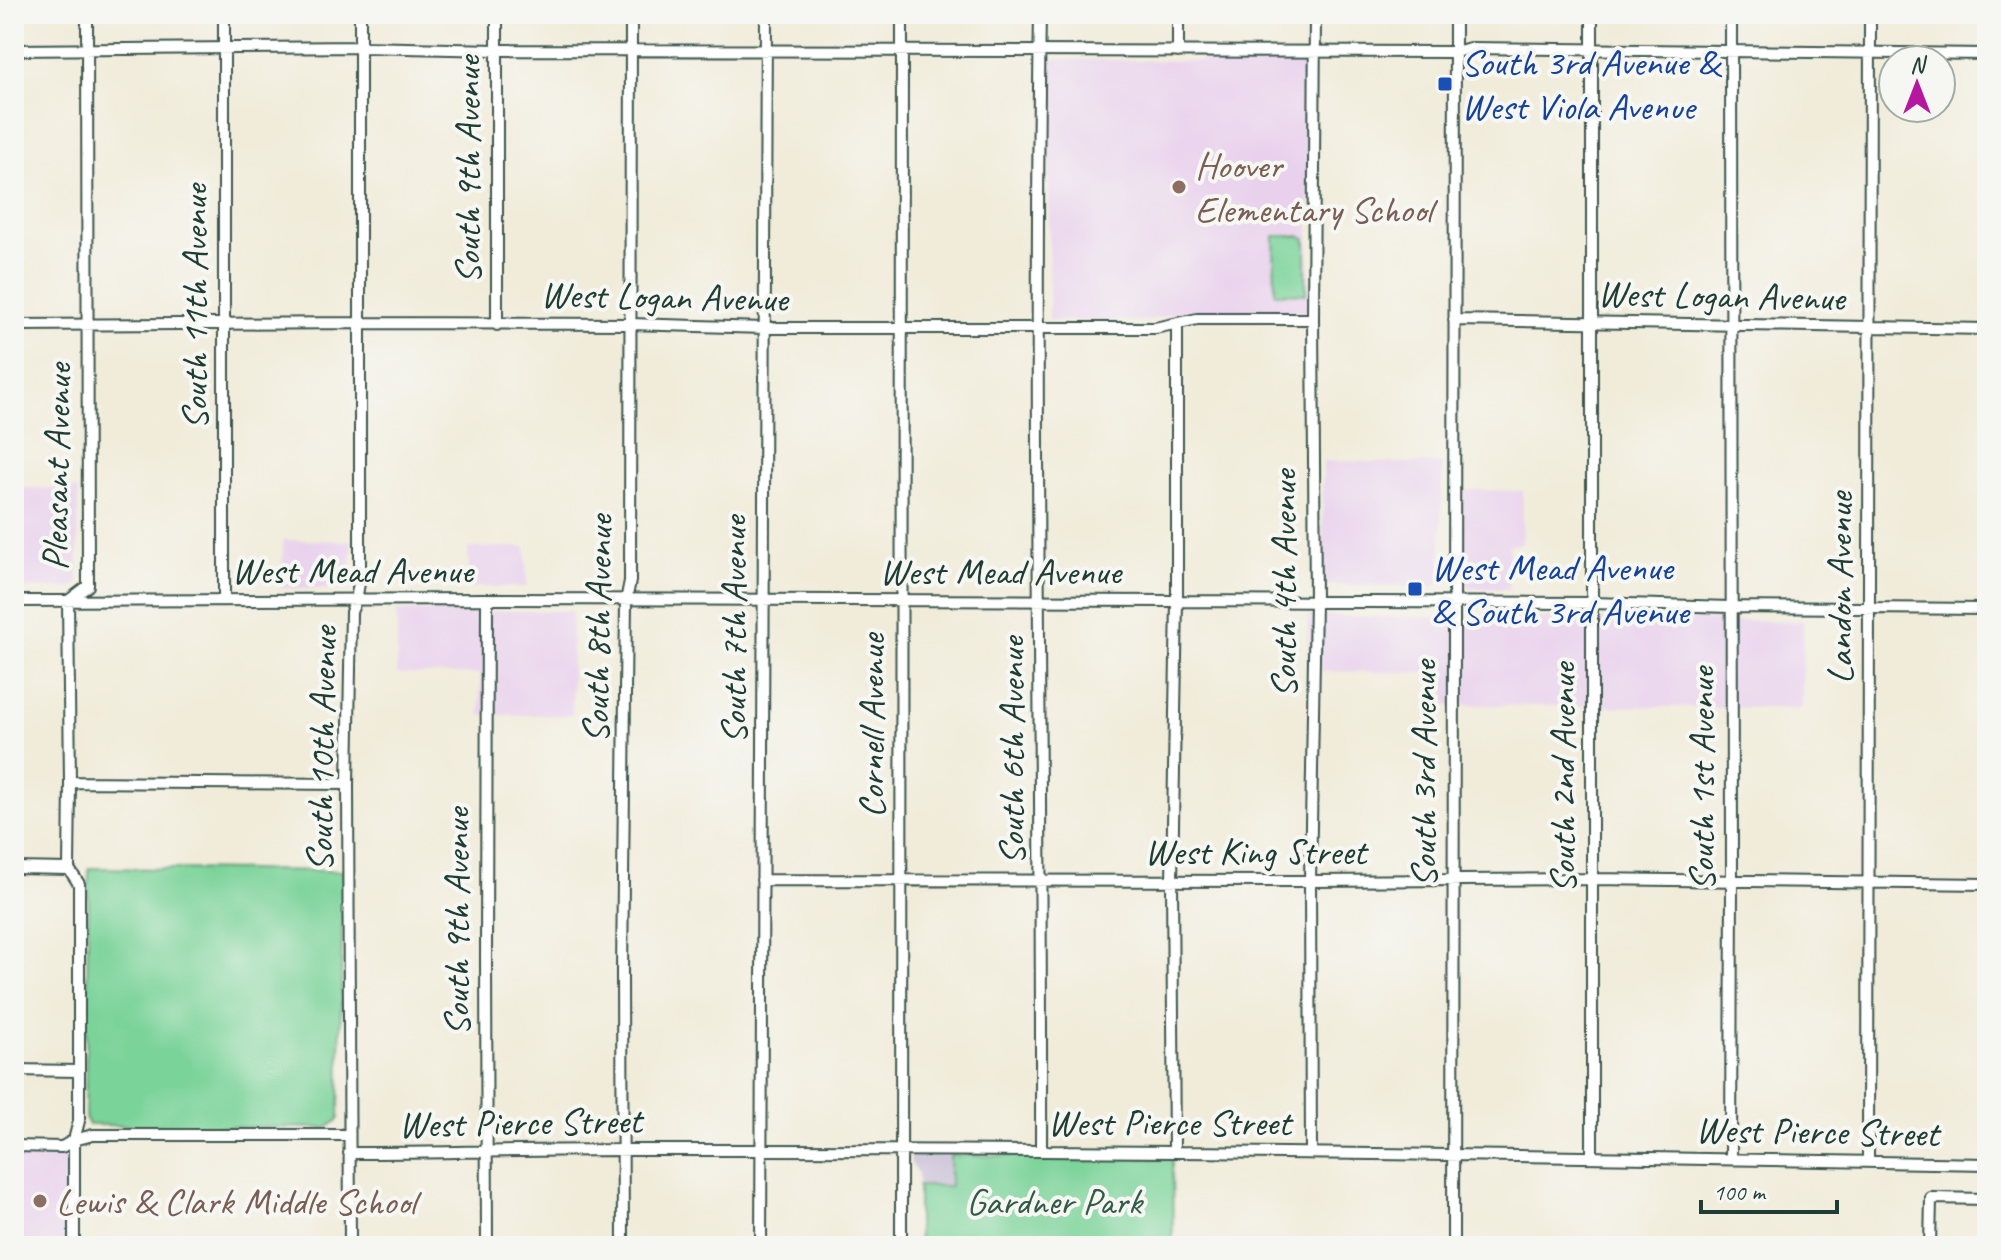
<svg xmlns="http://www.w3.org/2000/svg" width="2001" height="1260" font-family="Caveat,sans-serif">
<style>
.built{fill:#e9d1ed}
.industrial{fill:#c9bfd7}
.green{fill:#7ad399;stroke:#4c8866;stroke-width:2}
.lines{fill:none;stroke-linecap:round;stroke-linejoin:round}
.minor-casing{stroke:#3e574d;stroke-width:14}
.minor{stroke:#fff;stroke-width:10}
.transit-dot{fill:#1a4fb4;stroke:#f6f6f2;stroke-width:3}
.education-dot{fill:#8d6e63;stroke:#f6f6f2;stroke-width:3}
.labels{text-anchor:middle;stroke-width:8;stroke-linejoin:round;paint-order:stroke}
.transit-label{font-size:38px;fill:#164399;stroke:#f6f6f2;text-anchor:start}
.education-label{font-size:38px;fill:#785e54;stroke:#f6f6f2;text-anchor:start}
.street-label{font-size:38px;fill:#1f3d34;stroke:#f6f6f2}
.park-label{font-size:38px;fill:#315b48;stroke:#f6f6f2}
</style>
<rect width="100%" height="100%" fill="#f6f6f2"/>
<filter id="ink" filterUnits="userSpaceOnUse"><feTurbulence type="fractalNoise" baseFrequency=".0125" numOctaves="2"/><feDisplacementMap in="SourceGraphic" scale="16" xChannelSelector="R" yChannelSelector="G"/><feConvolveMatrix kernelMatrix="1 2 1 2 8 2 1 2 1" color-interpolation-filters="sRGB"/></filter>
<filter id="wash" filterUnits="userSpaceOnUse"><feTurbulence type="fractalNoise" baseFrequency=".006" numOctaves="4" result="noise"/><feDisplacementMap in="SourceGraphic" scale="32" xChannelSelector="R" yChannelSelector="G"/><feGaussianBlur stdDeviation="1.8" result="paint"/><feColorMatrix in="noise" values="0 0 0 0 0 0 0 0 0 0 0 0 0 0 0 0 0 1.4 0 .05"/><feComposite in="paint" operator="in"/></filter>
<g filter="url(#wash)">
<rect width="100%" height="100%" fill="#f1ecda"/>
<path class="built" d="M1049,59L1309,63V311H1184L1146,321H1049Z
M1323,461L1442,464L1441,579L1436,586L1322,585Z
M21,488L78,489V583L72,588H14V537L21,536Z
M1463,490L1523,491L1522,544L1509,545V589L1470,588L1463,580Z
M283,540L352,541L351,566L348,583L344,589L282,588Z
M526,547L527,587H469L468,548Z
M397,611H572V715H480V674H397Z
M1308,616L1803,621L1802,708L1446,705V673L1307,671Z
M14,1155L66,1156V1246H14Z"/>
<path class="industrial" d="M910,1155H950L951,1186H918V1174L911,1164Z"/>
<path class="green" d="M1274,236H1301L1306,239V294L1275,293Z
M89,868L343,871L339,1119L327,1128L89,1125L85,1117Z
M950,1155L1172,1159L1173,1246H918V1186H950Z"/>
</g>
<g filter="url(#ink)">
<g class="lines">
<defs>
<path id="minor" d="M497,14V325
M1040,14C1034,393 1042,772 1041,1151
M1592,14V1157
M1731,14L1732,881L1731,1159
M14,50L360,47L497,50L1455,52L1470,48L1987,54
M1178,52V14
M1454,320L1987,329
M14,325L361,323L630,324L764,328H1155L1197,319H1313
M224,600V14
M14,601L487,599L1177,601L1592,603L1730,607L1987,609
M70,782L348,784
M14,868L69,869
M762,880L1310,881L1592,879L1987,884
M14,1070L78,1071
M14,1146L62,1147L74,1140L93,1135H349
M1174,1152L1172,881L1177,601V324
M349,1153C443,1153 536,1150 629,1150C1082,1149 1534,1155 1987,1164
M1311,1153L1310,881L1315,602L1313,319L1315,14
M1868,1161L1870,14
M74,1246V1140L79,1121V884L69,869L70,782L68,601L88,586L87,14
M350,1246L348,784L351,612L356,600L360,578V14
M487,1246L486,958L487,599
M623,1246L622,973L626,601L630,581L631,14
M761,1246L766,14
M901,1246L902,14
M1453,1246L1455,14
M1930,1246L1931,1198L1987,1199"/>
</defs>
<use href="#minor" class="minor-casing"/>
<use href="#minor" class="minor"/>
</g>
</g>
<g class="transit-dot">
<rect x="1437" y="76" width="16" height="16" rx="4"/>
<rect x="1407" y="581" width="16" height="16" rx="4"/>
</g>
<g class="education-dot">
<circle cx="1179" cy="187" r="8"/>
<circle cx="40" cy="1201" r="8"/>
</g>
<g class="labels">
<g class="transit-label">
<text x="1461" y="75">South 3rd Avenue &amp;<tspan x="1461" dy="44">West Viola Avenue</tspan></text>
<text x="1431" y="580">West Mead Avenue<tspan x="1431" dy="44">&amp; South 3rd Avenue</tspan></text>
</g>
<g class="education-label">
<text x="1195" y="178">Hoover<tspan x="1195" dy="44">Elementary School</tspan></text>
<text x="56" y="1214">Lewis &amp; Clark Middle School</text>
</g>
<g class="street-label">
<text transform="translate(467 170) rotate(-90)" y="13">South 9th Avenue</text>
<text transform="translate(1721 295) rotate(1)" y="13">West Logan Avenue</text>
<text transform="translate(664 296) rotate(1)" y="13">West Logan Avenue</text>
<text transform="translate(194 307) rotate(-90)" y="13">South 11th Avenue</text>
<text transform="translate(56 467) rotate(-89)" y="13">Pleasant Avenue</text>
<text x="352" y="583">West Mead Avenue</text>
<text x="1000" y="584">West Mead Avenue</text>
<text transform="translate(1283 584) rotate(-90)" y="13">South 4th Avenue</text>
<text transform="translate(1839 588) rotate(-90)" y="13">Landon Avenue</text>
<text transform="translate(597 629) rotate(-89)" y="13">South 8th Avenue</text>
<text transform="translate(733 630) rotate(-90)" y="13">South 7th Avenue</text>
<text transform="translate(871 726) rotate(-90)" y="13">Cornell Avenue</text>
<text transform="translate(321 749) rotate(-89)" y="13">South 10th Avenue</text>
<text transform="translate(1011 751) rotate(-90)" y="13">South 6th Avenue</text>
<text transform="translate(1423 774) rotate(-90)" y="13">South 3rd Avenue</text>
<text transform="translate(1562 778) rotate(-90)" y="13">South 2nd Avenue</text>
<text transform="translate(1701 779) rotate(-90)" y="13">South 1st Avenue</text>
<text x="1255" y="864">West King Street</text>
<text transform="translate(456 922) rotate(-90)" y="13">South 9th Avenue</text>
<text transform="translate(520 1122) rotate(-1)" y="13">West Pierce Street</text>
<text x="1169" y="1135">West Pierce Street</text>
<text transform="translate(1817 1131) rotate(1)" y="13">West Pierce Street</text>
</g>
<g class="park-label">
<text x="1054" y="1214">Gardner Park</text>
</g>
</g>
<rect width="2001" height="1260" fill="none" stroke="#f6f6f2" stroke-width="48"/>
<g transform="translate(1917 84)"><circle r="38" fill="#f6f6f2" stroke="#a0aca6" stroke-width="2"/>
<path d="M0-6L14 30L0 20L-14 30Z" fill="#b5179e"/>
<text y="-12" font-size="22" font-weight="bold" text-anchor="middle" fill="#1f3d34">N</text>
</g>
<path d="M1701 1200v12h136v-12" fill="none" stroke="#1f3d34" stroke-width="4"/>
<text x="1713" y="1200" font-size="24" fill="#1f3d34" stroke="#f6f6f2" stroke-width="6" paint-order="stroke">100 m</text>
</svg>
